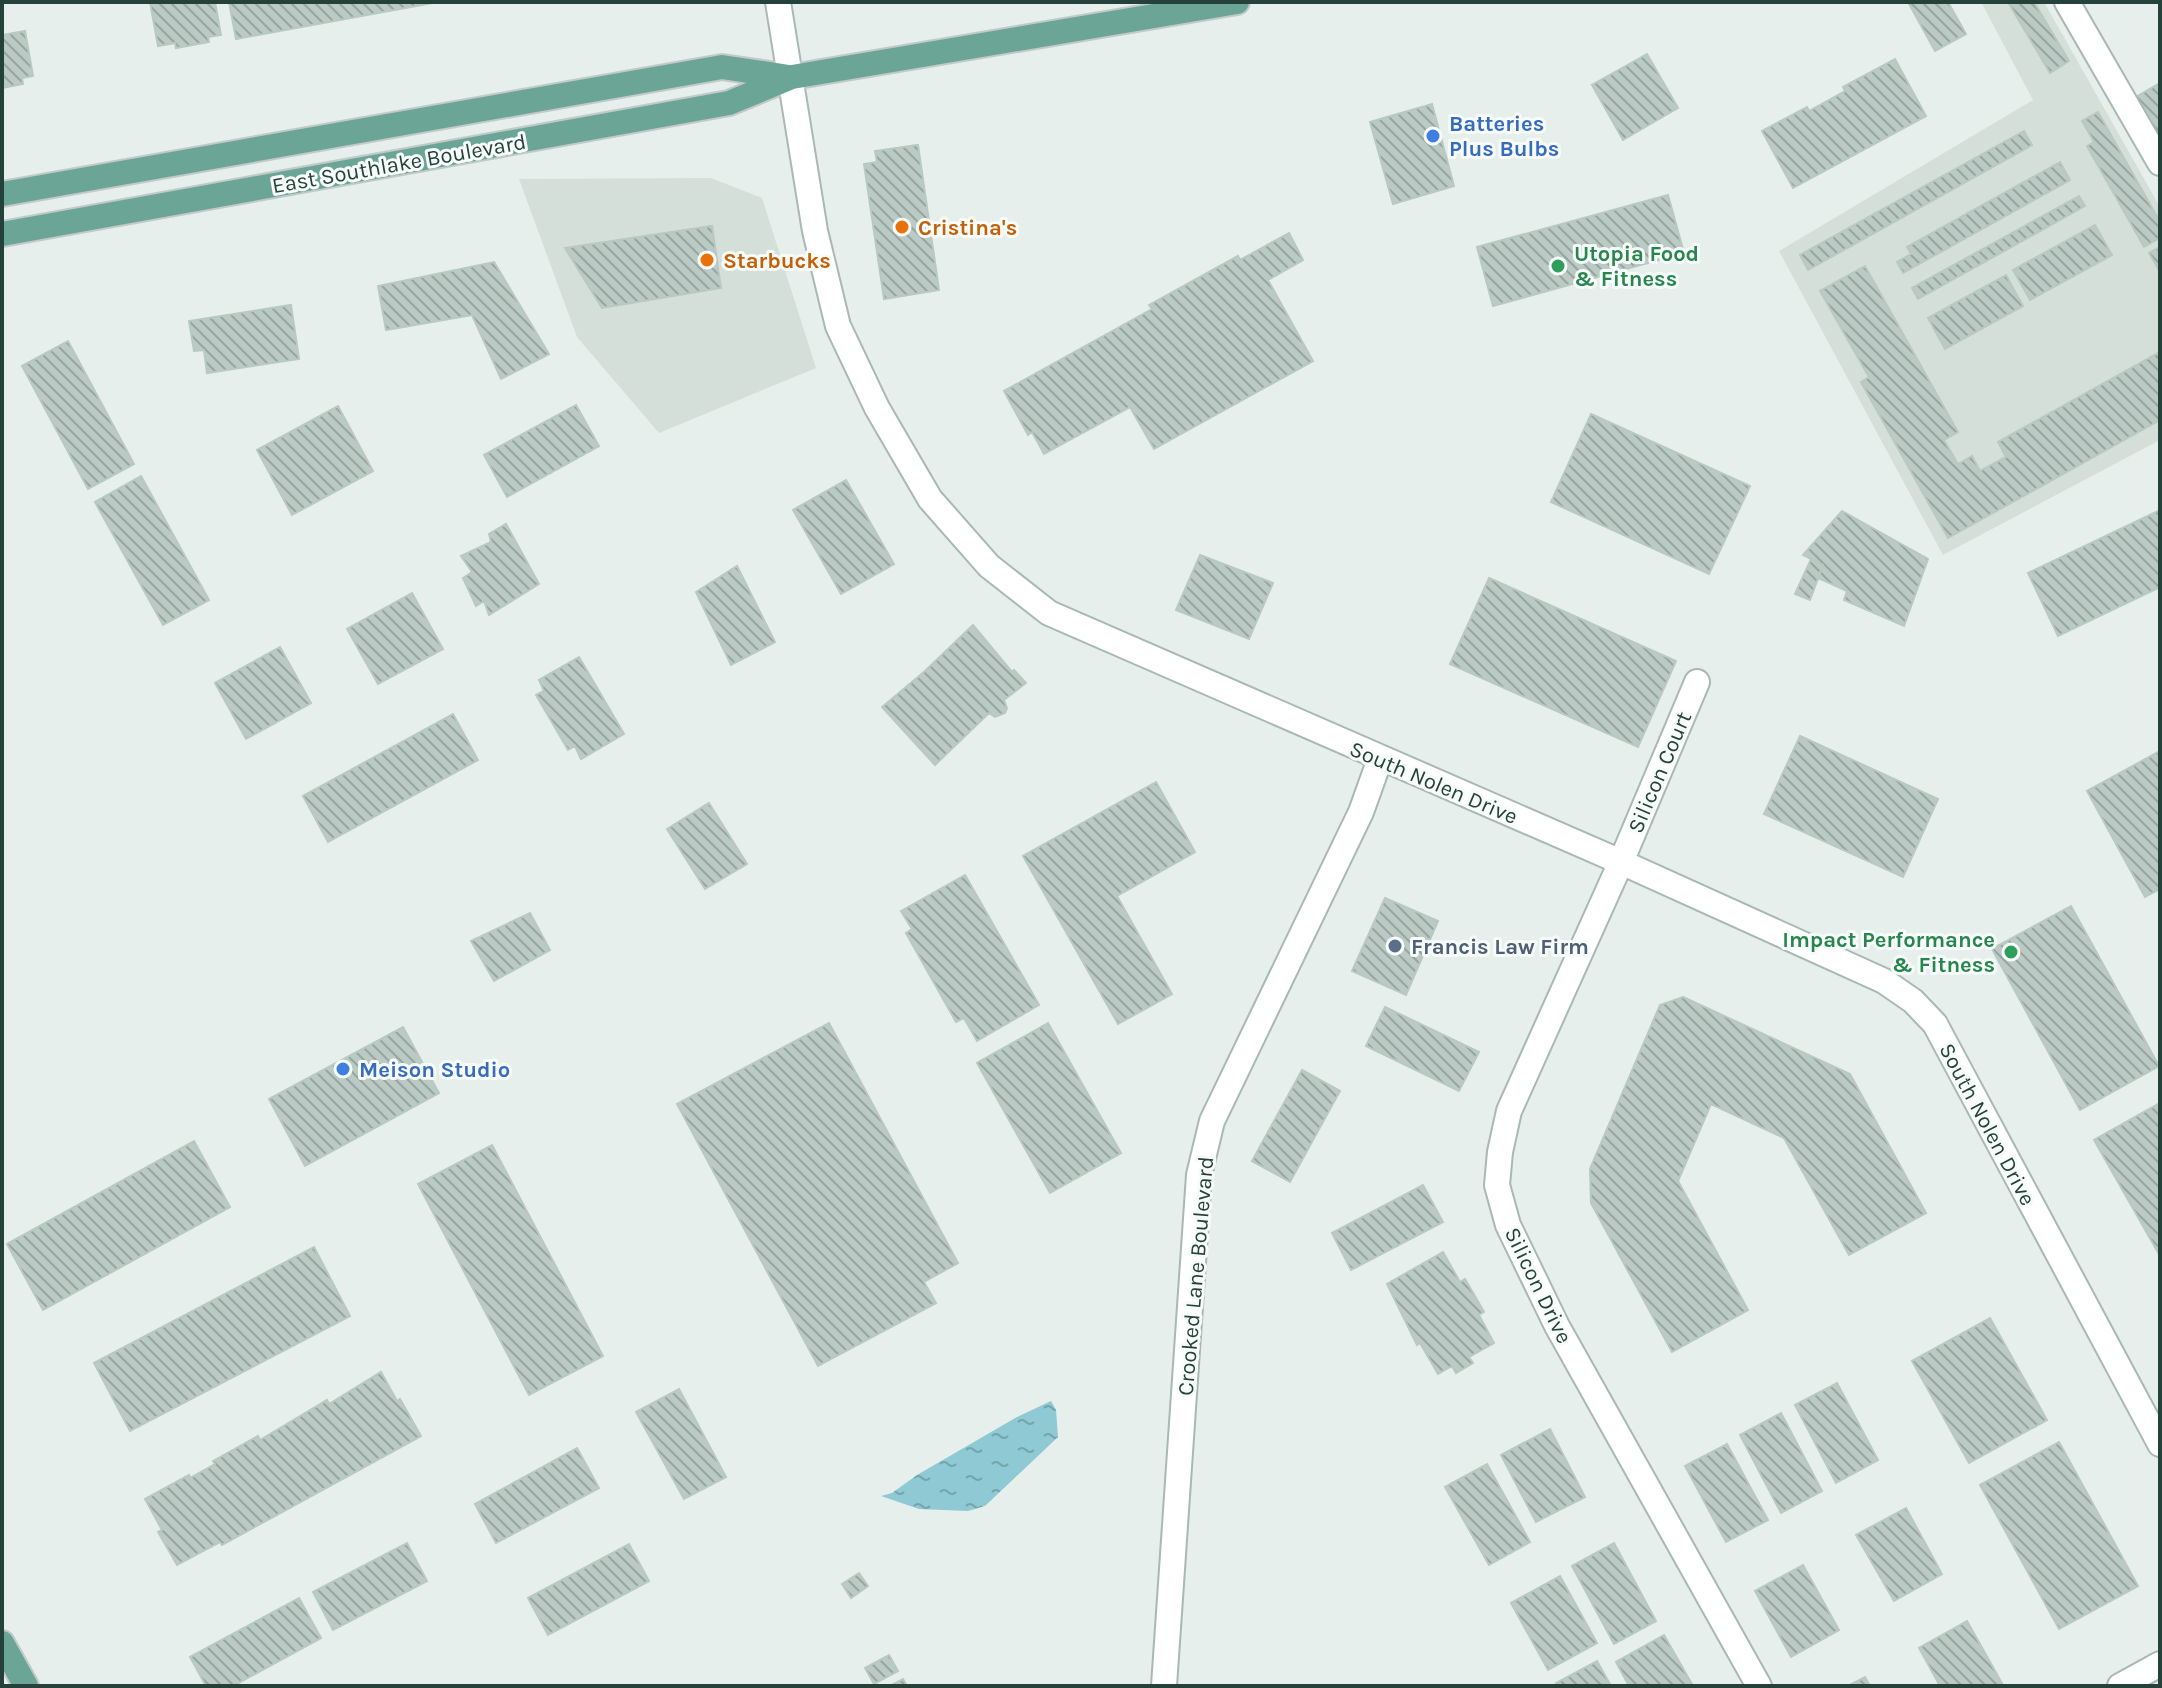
<svg xmlns="http://www.w3.org/2000/svg" width="2162" height="1688" font-family="Karla,sans-serif">
<style>
.built{fill:#d4dfda}
.water{fill:url(#water-ripples)}
.building{fill:url(#building-back-hatch);stroke:#b8c9c2;stroke-width:2}
.lines{fill:none;stroke-linecap:round;stroke-linejoin:round}
.minor-casing{stroke:#a8b8b2;stroke-width:28}
.major-casing{stroke:#c2cac8;stroke-width:28}
.minor{stroke:#fff;stroke-width:24}
.major{stroke:#6aa596;stroke-width:24}
.shop-dot{fill:#3f7fe0;stroke:#f7fbf9;stroke-width:3}
.food-dot{fill:#e8710a;stroke:#f7fbf9;stroke-width:3}
.leisure-dot{fill:#2e9e5b;stroke:#f7fbf9;stroke-width:3}
.service-dot{fill:#5c6f8a;stroke:#f7fbf9;stroke-width:3}
.labels{text-anchor:middle;stroke-width:6;stroke-linejoin:round;paint-order:stroke}
.shop-label{font-size:22px;font-weight:bold;fill:#366cbe;stroke:#f7fbf9;text-anchor:start}
.street-label{font-size:22px;fill:#24423a;stroke:#f7fbf9}
.food-label{font-size:22px;font-weight:bold;fill:#c56008;stroke:#f7fbf9;text-anchor:start}
.leisure-label{font-size:22px;font-weight:bold;fill:#27864d;stroke:#f7fbf9;text-anchor:start}
.service-label{font-size:22px;font-weight:bold;fill:#4e5e75;stroke:#f7fbf9;text-anchor:start}
</style>
<defs>
<pattern id="water-ripples" width="26" height="14" patternUnits="userSpaceOnUse" patternTransform="scale(2)"><rect width="26" height="14" fill="#8ec9d4"/><path d="M2 4q2-2 4 0t4 0M15 11q2-2 4 0t4 0" fill="none" stroke="#74a5ad"/></pattern>
<pattern id="building-back-hatch" width="6" height="6" patternUnits="userSpaceOnUse" patternTransform="scale(2)"><rect width="6" height="6" fill="#bbcac4"/><path d="M-1 5l2 2M0 0l6 6M5-1l2 2" fill="none" stroke="#98a6a0"/></pattern>
</defs>
<rect width="100%" height="100%" fill="#e6efeb"/>
<path class="built" d="M1981,2H2044L2160,207V440L1943,555L1779,251L2033,100Z
M711,178L762,198L816,368L659,433L577,337L519,179Z"/>
<path class="water" d="M1051,1401L1056,1410L1058,1437L985,1506L968,1511L919,1509L881,1496L892,1493L917,1475L1017,1417Z"/>
<path class="building" d="M150,2H215L221,35L208,37L209,42L176,48L175,43L158,46Z
M229,2H438L236,39Z
M1908,2H1948L1966,34L1935,51Z
M2008,2H2034L2069,61L2050,73Z
M25,31L33,76L22,78L23,84L2,88V35Z
M1647,54L1678,108L1623,140L1592,85Z
M1895,59L1926,116L1793,188L1762,131L1807,107L1809,111L1845,91L1843,87Z
M2160,83V155L2129,101Z
M1432,104L1454,186L1393,204L1370,122Z
M2098,112L2160,222V238L2144,247L2087,146L2094,142L2082,121Z
M2024,131L2032,145L1808,270L1800,255Z
M918,145L939,290L884,299L864,164L877,162L875,151Z
M2060,162L2070,180L1903,273L1897,262L1911,254L1907,247Z
M1668,195L1684,253L1493,306L1477,247Z
M2079,196L2085,206L1918,299L1912,288Z
M2095,225L2112,255L2030,300L2013,270Z
M712,226L721,288L602,308L565,248Z
M1289,233L1303,260L1268,280L1313,361L1154,449L1130,407L1044,454L1032,432L1028,435L1004,391L1152,309L1149,305L1238,256L1240,260Z
M2160,247V272L2149,253Z
M494,262L549,354L501,379L472,315L386,330L378,286Z
M1865,266L1958,432L1944,440L1958,464L1972,456L1980,471L2006,457L1998,442L2160,352V420L1948,538L1861,382L1869,377L1820,291Z
M2006,275L2023,306L1945,349L1928,318Z
M291,305L299,359L207,373L204,350L194,351L189,321Z
M68,341L134,464L88,489L22,366Z
M576,405L599,446L507,497L484,455Z
M338,406L373,471L292,515L257,450Z
M1591,414L1750,486L1709,574L1551,502Z
M141,476L209,600L163,625L95,502Z
M846,480L894,564L841,594L793,510Z
M2160,510V587L2058,636L2028,573Z
M1842,511L1928,559L1904,626L1844,600L1847,591L1818,578L1823,565L1803,555Z
M506,524L539,584L489,615L484,601L476,606L463,578L472,572L461,556L491,542L489,534Z
M1200,555L1273,583L1249,639L1176,610Z
M1811,559L1823,565L1810,600L1795,594Z
M737,566L775,642L731,665L696,592Z
M1489,578L1676,661L1638,747L1450,664Z
M412,593L443,649L378,684L347,629Z
M973,625L1012,672L1014,670L1026,683L1004,700L1007,708L1005,713L995,717L989,713L935,765L882,707L925,671Z
M280,647L311,703L246,739L215,683Z
M579,657L624,734L581,759L575,746L568,750L536,695L544,691L539,680Z
M453,714L478,760L328,842L303,796Z
M1800,736L1938,799L1903,877L1764,814Z
M2160,751V889L2145,897L2087,791Z
M1156,782L1195,852L1117,896L1172,994L1118,1024L1023,856Z
M709,803L747,864L705,889L667,829Z
M965,875L1039,1005L977,1041L964,1018L956,1022L906,933L912,929L901,911Z
M1385,898L1438,921L1406,995L1352,971Z
M2071,906L2159,1066L2080,1110L1992,949Z
M530,913L550,950L494,981L471,941Z
M1683,997L1850,1074L1926,1213L1849,1255L1784,1138L1711,1104L1678,1181L1748,1310L1672,1352L1591,1203L1590,1169L1660,1005Z
M1385,1007L1479,1052L1459,1091L1366,1046Z
M829,1023L958,1263L924,1282L936,1303L818,1366L677,1104Z
M1048,1023L1121,1153L1050,1193L977,1063Z
M403,1027L439,1093L305,1166L269,1099Z
M1302,1070L1340,1091L1290,1182L1252,1161Z
M2160,1103V1256L2094,1140Z
M194,1141L230,1207L43,1310L7,1244Z
M492,1145L603,1356L529,1395L418,1184Z
M1423,1185L1443,1222L1351,1270L1332,1233Z
M314,1247L350,1316L130,1431L94,1363Z
M1443,1252L1460,1282L1465,1279L1484,1312L1479,1315L1494,1343L1469,1357L1473,1363L1456,1373L1452,1366L1438,1374L1420,1343L1417,1345L1387,1284Z
M1990,1318L2047,1420L1969,1463L1912,1361Z
M381,1372L397,1401L400,1399L421,1436L222,1545L220,1542L177,1565L158,1532L162,1530L145,1499L189,1475L190,1478L215,1464L213,1461L258,1436L260,1440L327,1400L329,1404Z
M1837,1383L1878,1460L1836,1483L1795,1405Z
M679,1389L726,1477L684,1499L636,1412Z
M1781,1413L1822,1491L1781,1513L1740,1435Z
M1550,1429L1585,1497L1536,1522L1501,1455Z
M2059,1442L2138,1586L2059,1629L1980,1485Z
M1727,1444L1768,1520L1726,1542L1685,1466Z
M577,1448L599,1488L496,1543L475,1504Z
M1487,1464L1530,1542L1489,1565L1445,1487Z
M1906,1508L1942,1574L1894,1601L1856,1535Z
M407,1543L427,1581L333,1630L313,1592Z
M1614,1543L1656,1621L1614,1644L1572,1566Z
M629,1544L649,1581L548,1635L528,1598Z
M1803,1565L1839,1630L1791,1657L1755,1591Z
M859,1573L868,1586L851,1598L842,1584Z
M1560,1576L1597,1643L1548,1670L1511,1603Z
M299,1598L321,1638L233,1686H206L190,1657Z
M1967,1621L2003,1685L2001,1686H1940L1919,1648Z
M1664,1635L1693,1686H1629L1616,1662Z
M889,1655L898,1671L874,1684L865,1668Z
M1597,1661L1611,1686H1558L1556,1683Z
M1865,1677L1870,1686H1848Z
M903,1679L907,1686H890Z"/>
<g class="lines">
<defs>
<path id="minor" d="M778,2L815,231L838,326L877,408L930,499L989,566L1049,613L1621,862L1884,981L1913,1001L1935,1024L2160,1444
M2067,2L2160,163
M1697,682L1621,862L1509,1111L1500,1152L1497,1185L1508,1225L1557,1326L1759,1686
M1164,1686L1199,1175L1212,1121L1361,812L1380,759
M2120,1686L2160,1664"/>
<path id="major" d="M2,194L722,67L789,77
M2,234L729,103L792,77L1237,2
M2,1643L26,1686"/>
</defs>
<use href="#minor" class="minor-casing"/>
<use href="#major" class="major-casing"/>
<use href="#minor" class="minor"/>
<use href="#major" class="major"/>
</g>
<g class="shop-dot">
<circle cx="1433" cy="136" r="8"/>
<circle cx="343" cy="1069" r="8"/>
</g>
<g class="food-dot">
<circle cx="902" cy="227" r="8"/>
<circle cx="707" cy="260" r="8"/>
</g>
<g class="leisure-dot">
<circle cx="1558" cy="266" r="8"/>
<circle cx="2011" cy="952" r="8"/>
</g>
<circle class="service-dot" cx="1395" cy="946" r="8"/>
<g class="labels">
<g class="shop-label">
<text x="1449" y="131">Batteries<tspan x="1449" dy="25">Plus Bulbs</tspan></text>
<text x="359" y="1077">Meison Studio</text>
</g>
<g class="street-label">
<text transform="translate(399 163) rotate(-10)" y="8">East Southlake Boulevard</text>
<text transform="translate(1659 772) rotate(-67)" y="8">Silicon Court</text>
<text transform="translate(1434 782) rotate(23)" y="8">South Nolen Drive</text>
<text transform="translate(1988 1124) rotate(62)" y="8">South Nolen Drive</text>
<text transform="translate(1195 1276) rotate(-85)" y="8">Crooked Lane Boulevard</text>
<text transform="translate(1539 1285) rotate(64)" y="8">Silicon Drive</text>
</g>
<g class="food-label">
<text x="918" y="235">Cristina's</text>
<text x="723" y="268">Starbucks</text>
</g>
<g class="leisure-label">
<text x="1574" y="261">Utopia Food<tspan x="1574" dy="25">&amp; Fitness</tspan></text>
<text x="1995" y="947" text-anchor="end">Impact Performance<tspan x="1995" dy="25">&amp; Fitness</tspan></text>
</g>
<g class="service-label">
<text x="1411" y="954">Francis Law Firm</text>
</g>
</g>
<rect width="2162" height="1688" fill="none" stroke="#24423a" stroke-width="8"/>
</svg>
